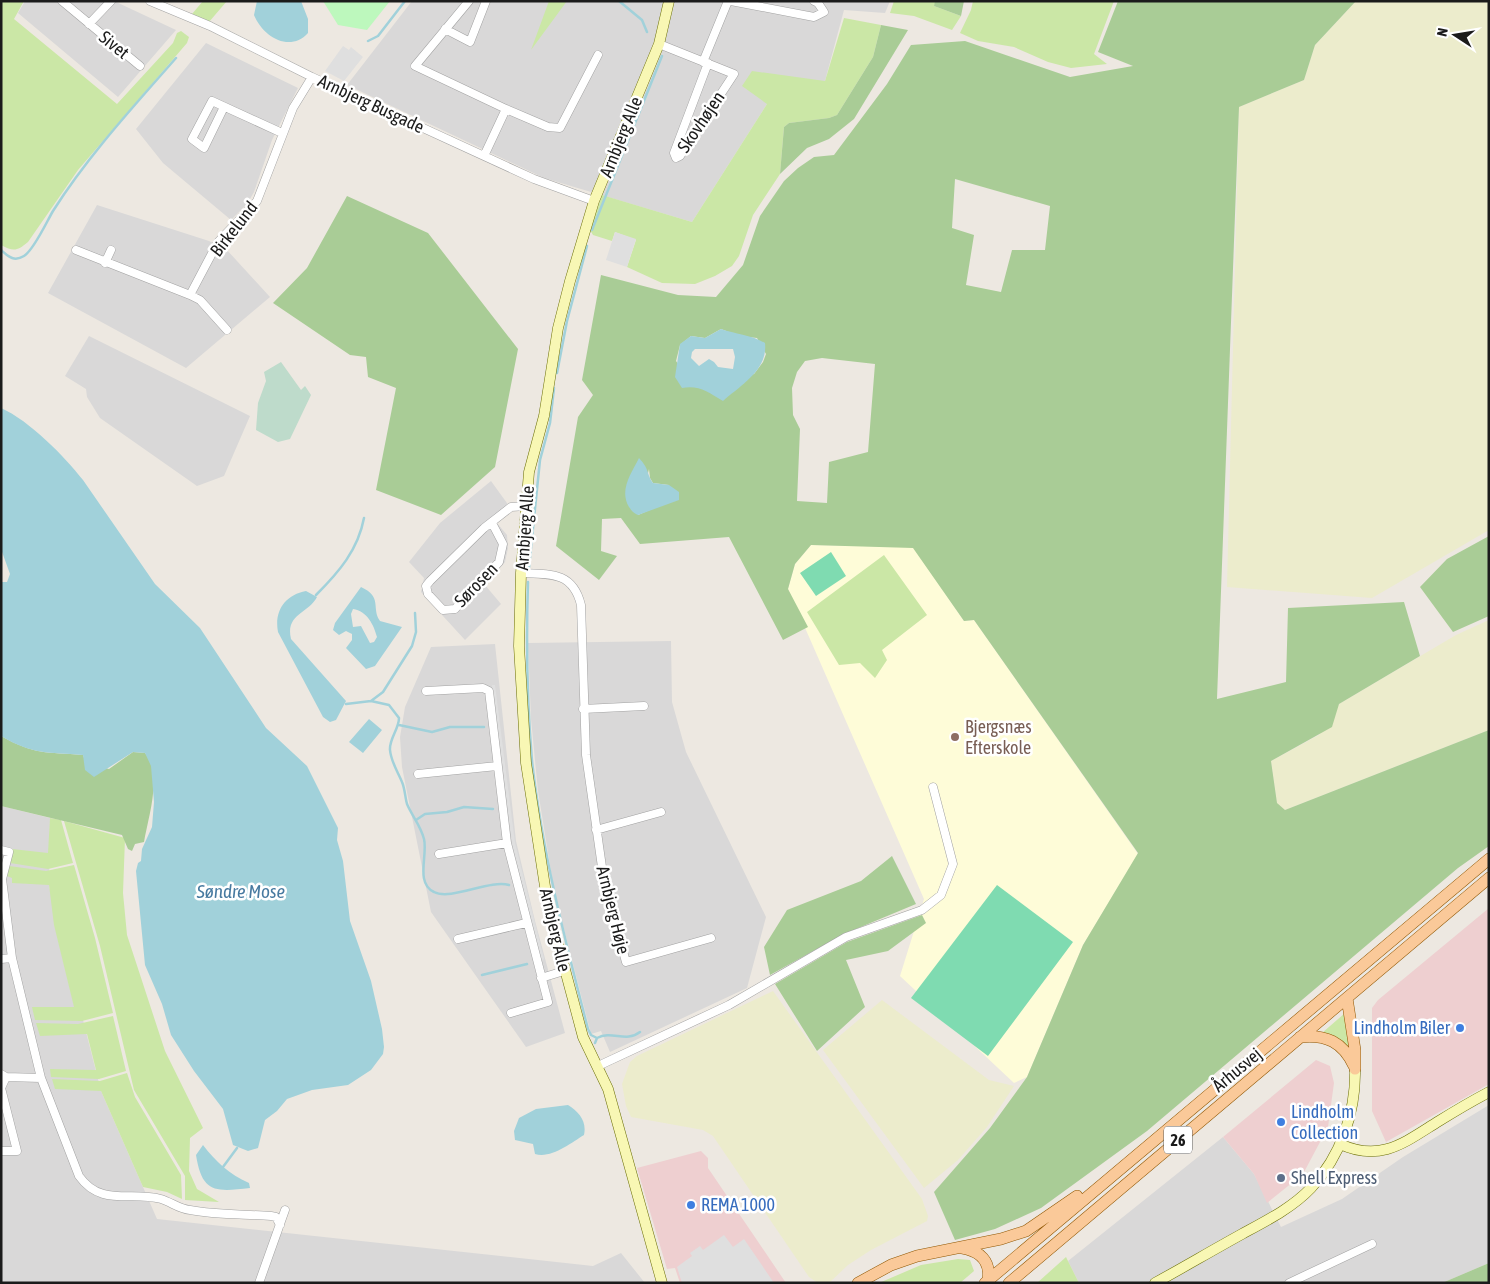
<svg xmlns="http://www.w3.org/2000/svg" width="1490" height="1284" font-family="'Asap Condensed',sans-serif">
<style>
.residential{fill:#d9d8d8}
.commercial{fill:#eecfd0}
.education{fill:#fefcd8}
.farmland{fill:#ececcc}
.grass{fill:#cbe7a6}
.forest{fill:#a9cc96;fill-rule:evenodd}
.wetland{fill:#bedbcb}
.park{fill:#bdf8bd}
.pitch{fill:#7fdbb1}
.parking{fill:#dfdfdf}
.water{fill:#a1d1da;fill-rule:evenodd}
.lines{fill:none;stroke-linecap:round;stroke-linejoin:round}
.stream{stroke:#a1d1da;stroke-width:2.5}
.street-casing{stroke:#a2a2a2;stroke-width:9}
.secondary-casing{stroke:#6a6e06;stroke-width:11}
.primary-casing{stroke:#905703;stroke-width:12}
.street{stroke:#fff;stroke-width:8}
.secondary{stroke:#f8f7b4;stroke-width:10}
.primary{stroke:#fac999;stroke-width:11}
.education-dot{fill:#8d6e63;stroke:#fff;stroke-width:2}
.shop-dot{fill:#3f7fe0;stroke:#fff;stroke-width:2}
.service-dot{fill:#5c6f8a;stroke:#fff;stroke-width:2}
.labels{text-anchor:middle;stroke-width:5;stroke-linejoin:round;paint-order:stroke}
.shield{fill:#fff;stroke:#5f5f5f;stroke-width:1}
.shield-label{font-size:16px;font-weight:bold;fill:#1b1b1b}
.street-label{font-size:18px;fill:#1b1b1b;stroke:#fff}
.education-label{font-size:18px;fill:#785e54;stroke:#fff;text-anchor:start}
.shop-label{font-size:18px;fill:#366cbe;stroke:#fff;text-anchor:start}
.service-label{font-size:18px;fill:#4e5e75;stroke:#fff;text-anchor:start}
.water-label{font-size:19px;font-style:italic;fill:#477aa0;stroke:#fff}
</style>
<rect width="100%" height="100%" fill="#ede8e1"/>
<path class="residential" d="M25,1H114L176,30L118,97L18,13Z
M412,1H890L885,13L844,10L825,81L767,104L692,222L544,178L347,85Z
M206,43L298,88L272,140L254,192L247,204L231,220L163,163L136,129Z
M97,205L209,241L226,249L270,297L186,368L48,293Z
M89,336L250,416L224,476L197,486L100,418L87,397L86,389L65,376Z
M491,481L512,510L497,523L507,535L508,548L505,562L485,585L501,604L465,640L421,592L424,578L409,562L440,523Z
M671,641L672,702L686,752L766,917L747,988L610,1052L601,1031L591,1034L554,890L538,791L531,719L528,643Z
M495,644L516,841L535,921L565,1033L526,1047L431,912L402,767L400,737L405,707L431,647Z
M1,806L50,818L49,886L101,1091L157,1219L593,1266L621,1253L645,1283H1Z
M1489,1105V1263L1442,1283H1079L1068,1261L1223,1137L1254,1174L1281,1227L1342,1199L1403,1157Z"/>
<path class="commercial" d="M1489,908V1084L1386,1142L1372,1111V1008L1378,1000Z
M1316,1060L1330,1066L1334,1083L1328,1127L1303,1174L1267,1203L1254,1174L1223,1137Z
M701,1151L708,1158V1168L786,1283H680L675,1268L667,1269L637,1168Z"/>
<path class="education" d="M811,545L913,547L964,621L974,620L1138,854L1083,945L1027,1077L1014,1083L900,976L924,899L788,589L795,564Z"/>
<path class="farmland" d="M1356,1H1489V530L1372,598L1227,587L1239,107L1304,80L1315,45Z
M1489,620V730L1285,810L1277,804L1271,761L1319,735L1339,704L1456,635Z
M773,991L922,1199L928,1216L927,1221L871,1250L848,1265L829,1283H818L809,1277L713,1136L703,1130L631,1117L626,1106L622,1084L630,1062L637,1056Z
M882,1000L989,1080L1014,1086L987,1127L958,1160L924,1188L823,1050Z"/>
<path class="grass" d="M1,1H24L14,19L117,104L173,43L177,33L181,31L189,37L187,43L78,170L28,242C17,251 14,252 1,245Z
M203,1H227L209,22L192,14Z
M549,1H567L531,50Z
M894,1H936L934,6L961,16L952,30L914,16L890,13Z
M973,1H1114L1094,54L1107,64L1071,68L1048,62L1014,47L978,41L960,33L971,10Z
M844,18L881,25L873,57L837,115L829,118L789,123L784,127L780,174L753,215L739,256L732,266L715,276L695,284L662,283L627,267L636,240L615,232L612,241L593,235L590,230L602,195L692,222L767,104L742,86L752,71L825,81Z
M884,555L927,615L882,650L887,660L875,678L860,663L839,665L807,612Z
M50,818L61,820L73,863L48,869L10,863L12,849L48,853Z
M64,821L125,838L123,893L127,935L165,1051L203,1128L190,1138L189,1171L197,1189L219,1202L185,1200V1176L134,1090L100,946Z
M74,865L95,938L113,1013L82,1021L35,1020L32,1007H74L54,925L49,885L12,883V878L7,876L9,866L46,871Z
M1345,1013L1350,1050L1322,1033Z
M113,1016L126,1071L99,1079L51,1077L50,1069L96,1070L87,1034L40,1036L36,1023L78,1024Z
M127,1073L135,1097L181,1175L182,1199L167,1192L143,1187L101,1091L55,1089L52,1079L100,1081Z
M1066,1257L1079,1283H1037Z
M958,1259L970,1260L974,1271L960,1283H879L921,1265Z"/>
<path class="forest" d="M935,1H964L961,16L934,6Z
M1118,1H1356L1315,45L1304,80L1239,107L1217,699L1286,682L1288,608L1404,602L1420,656L1339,704L1332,727L1271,761L1277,803L1285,810L1489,730V846L1458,868L1147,1131L1041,1208L995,1229L955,1240L934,1192L990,1128L1027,1077L1083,945L1138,853L974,620L964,621L913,548L811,545L795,564L788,589L808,627L783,640L729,537L640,544L621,518L602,519L601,551L617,556L599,580L556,546L578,417L593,395L582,380L601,275L678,295L716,297L743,265L760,216L784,181L798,168L814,157L834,155L887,84L911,45L965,41L1070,77L1133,66L1098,52ZM955,179L1050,206L1045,250H1012L1001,292L966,285L974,235L952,228ZM721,329L739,336L757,338L766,354L763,362L754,374L701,388L694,386L676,361L680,345L691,336L705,338ZM822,358L875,364L868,452L829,462L827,503L797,501L800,429L793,415L792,388L797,372L805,361ZM649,469L650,478L653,483L669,485L652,509L638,515Z
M881,25L908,30L854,119L829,139L807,148L780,174L784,127L789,123L829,118L837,115L873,57Z
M347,196L428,233L518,349L495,467L441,515L376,490L396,388L368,377L366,357L350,355L273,303L307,268Z
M1489,536V616L1453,632L1420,587L1447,559Z
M1,736C35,755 46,752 83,755L86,763L109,769L133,752L145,753C163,775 148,817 144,842L135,844L132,851L128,849L122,835L1,806Z
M892,856L916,904L844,934L770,975L764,947L787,910L861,881Z
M922,915L926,923L888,951L846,960L865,1007L817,1051L775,984L847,942Z
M1489,1263V1283H1442Z"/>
<path class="wetland" d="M281,362L301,390L305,386L311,395L290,439L278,442L256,430L258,403L266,381L264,372Z"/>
<path class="park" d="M323,1H390L367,30L338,25Z"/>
<path class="pitch" d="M831,552L846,576L816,596L800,573Z
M997,885L1073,942L988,1056L911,998Z"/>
<path class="parking" d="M343,46L349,50L351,47L363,57L344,81L325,71Z
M615,232L636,239L627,267L606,260Z
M492,685H495L515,843L544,959L541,961L512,843Z
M724,1235L733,1247L744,1239L774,1283H682L677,1267L692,1256L690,1253L700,1246L703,1250Z"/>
<path class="water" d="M257,1H301L308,19V33C290,53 263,37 254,15Z
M721,329C735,334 752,335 765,343C768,370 741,385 723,401C708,392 699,385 682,388L675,377L680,344L691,336L705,338ZM695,349H733L735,357L733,369L718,367L714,362L709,359L699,366L691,358L692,352Z
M1,408C30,421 64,456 83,480L155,584L200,628L266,728L307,766L338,828L337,840L343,861L350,921L371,981L382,1029L384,1047L383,1054L371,1070L348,1085L312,1090L287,1099L277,1111L265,1120L258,1148L248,1151L233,1145L223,1109L194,1071L171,1035L162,1004L145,965L136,871L138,863L141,861L142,849L152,827L154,802L151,766L145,753L133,752L94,777L85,770L83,755C48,752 33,755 1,736V582H7L10,574L1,549Z
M639,458C650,470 646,473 653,483L669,485L679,492V500L638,515C633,513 632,511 629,507C619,490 631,474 639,458Z
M361,587C383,597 371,608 380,621L402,627L375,666L366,669L346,648L352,640V634L346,631L339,635L333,630L335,623ZM353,609C367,611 374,625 377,637L374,642L370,643L361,626L353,627L351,614Z
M306,591L317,597C309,613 285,614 291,639L346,701L336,720L330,722L323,717L278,632C274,611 285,595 306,591Z
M369,719L382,730L363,753L349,742Z
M568,1105C579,1112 587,1121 584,1135C571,1143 551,1159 535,1154L533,1144L515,1140L514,1131L519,1118L536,1109Z
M203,1145C216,1162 229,1174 249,1183L250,1188C215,1192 202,1193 196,1155Z"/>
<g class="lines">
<path class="stream" d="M619,1L642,20L647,32
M368,41L378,36L405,1
M592,230L662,56
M1,250C9,257 14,262 24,256C34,250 47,221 53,211C88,156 133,107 176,58
M557,373L567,321L587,246
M529,567L540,460L550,423L554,388
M528,582C526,642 527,701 532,761C542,852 565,940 588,1029L591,1035L597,1038L595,1043
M316,595C339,572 358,550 364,518
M371,701L389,705L399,718C399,729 389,739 390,750C391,762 398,772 402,782C405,789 405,797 407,804C412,816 421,826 424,839C428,855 415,883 434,892C451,901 490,879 509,885
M346,704L371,701L383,692L412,646L416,632L415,613
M399,725L432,732L450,727H484
M416,820L425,814L447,812L464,807L493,809
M482,975L527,964
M597,1038C612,1030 626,1043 640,1032
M223,1167L237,1148"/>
<defs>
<path id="street" d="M62,1L140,66
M150,1L210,26L312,77L534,179L594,201
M469,1L415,66L506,109L484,156
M731,1L814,17L824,12L818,3L814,1
M89,24L111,1
M445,29L470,42L486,1
M659,44L734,74L680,156L676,158L674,153L708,63
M703,62L728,1
M224,107L204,148L192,139L212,101L282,133
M506,109L548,127L560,128L598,55
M76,250L190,295L218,242L257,201L293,108L312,77
M105,263L111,250
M190,295L200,300L227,330
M492,523L503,544L499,562L455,609L443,610L428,594L426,586L430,581L484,528L511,507L526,506
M521,573C551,574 573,572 581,605L586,755L605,888L626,962L711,938
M426,691L483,688L489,691L507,843L548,1002L511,1013
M583,709L644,706
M418,774L497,766
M596,830L661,812
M1,850L9,852L2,879L12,958L41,1078L79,1176C101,1207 130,1191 161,1199C171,1202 179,1209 190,1210C216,1215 244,1214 271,1216L276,1217L280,1225
M439,854L507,843
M458,939L526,923
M1,959L12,958
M541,978L564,971
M598,1066L729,1005L846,937L922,910L941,895L953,864L933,787
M1,1074L6,1077L41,1078
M1,1151H17L1,1088L6,1077
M259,1283L285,1210
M1289,1283L1372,1244"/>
<path id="secondary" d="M1340,1144C1381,1163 1405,1142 1439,1121C1455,1111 1472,1101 1489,1092
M662,1283L608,1089L583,1037L548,906L526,763L519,646L521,573L529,472L544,416L558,328L570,281L594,201L659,44L669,1
M1155,1283C1184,1267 1213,1250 1242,1234C1266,1221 1292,1208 1311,1188C1341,1156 1356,1112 1355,1069"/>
<path id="primary" d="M1347,998L1355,1050V1069
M1300,1037C1326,1034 1343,1042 1354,1066
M962,1248C980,1251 991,1261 988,1280
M858,1283L891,1265L917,1256L1001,1239L1026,1231L1077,1196
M985,1283L1489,859
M1009,1283L1489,878"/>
</defs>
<use href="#street" class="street-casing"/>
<use href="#secondary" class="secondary-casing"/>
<use href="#primary" class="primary-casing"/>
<use href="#street" class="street"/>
<use href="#secondary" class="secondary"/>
<use href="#primary" class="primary"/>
</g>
<circle class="education-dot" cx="955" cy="737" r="5"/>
<g class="shop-dot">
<circle cx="1460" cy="1028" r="5"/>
<circle cx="1281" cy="1122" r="5"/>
<circle cx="691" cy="1205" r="5"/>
</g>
<circle class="service-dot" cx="1281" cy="1178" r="5"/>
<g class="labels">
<rect class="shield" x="1164" y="1126.5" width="28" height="27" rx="4"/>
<g class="shield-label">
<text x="1178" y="1146">26</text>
</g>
<g class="street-label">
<text transform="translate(114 45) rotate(39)" y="6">Sivet</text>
<text transform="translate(371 104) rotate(25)" y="6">Arnbjerg Busgade</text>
<text transform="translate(701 122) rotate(-56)" y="6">Skovhøjen</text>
<text transform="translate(621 137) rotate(-68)" y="6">Arnbjerg Alle</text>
<text transform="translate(234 229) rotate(-52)" y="6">Birkelund</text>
<text transform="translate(525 528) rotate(-86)" y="6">Arnbjerg Alle</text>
<text transform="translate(476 585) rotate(-46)" y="6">Sørosen</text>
<text transform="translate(613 910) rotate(76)" y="6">Arnbjerg Høje</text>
<text transform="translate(555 930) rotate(77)" y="6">Arnbjerg Alle</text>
<text transform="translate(1237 1070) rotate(-40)" y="6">Århusvej</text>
</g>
<g class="education-label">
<text x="965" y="733">Bjergsnæs<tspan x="965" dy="21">Efterskole</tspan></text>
</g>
<g class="shop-label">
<text x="1450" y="1034" text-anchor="end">Lindholm Biler</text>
<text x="1291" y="1118">Lindholm<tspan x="1291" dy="21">Collection</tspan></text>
<text x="701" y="1211">REMA 1000</text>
</g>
<g class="service-label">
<text x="1291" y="1184">Shell Express</text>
</g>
<g class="water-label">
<text x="241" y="898">Søndre Mose</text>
</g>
</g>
<rect width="1490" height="1284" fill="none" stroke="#1b1b1b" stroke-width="5"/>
<g transform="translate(1455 35) rotate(282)" stroke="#ffffff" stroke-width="4" paint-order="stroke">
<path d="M0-4L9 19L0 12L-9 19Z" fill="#1b1b1b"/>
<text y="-8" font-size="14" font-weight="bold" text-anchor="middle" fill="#1b1b1b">N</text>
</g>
</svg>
